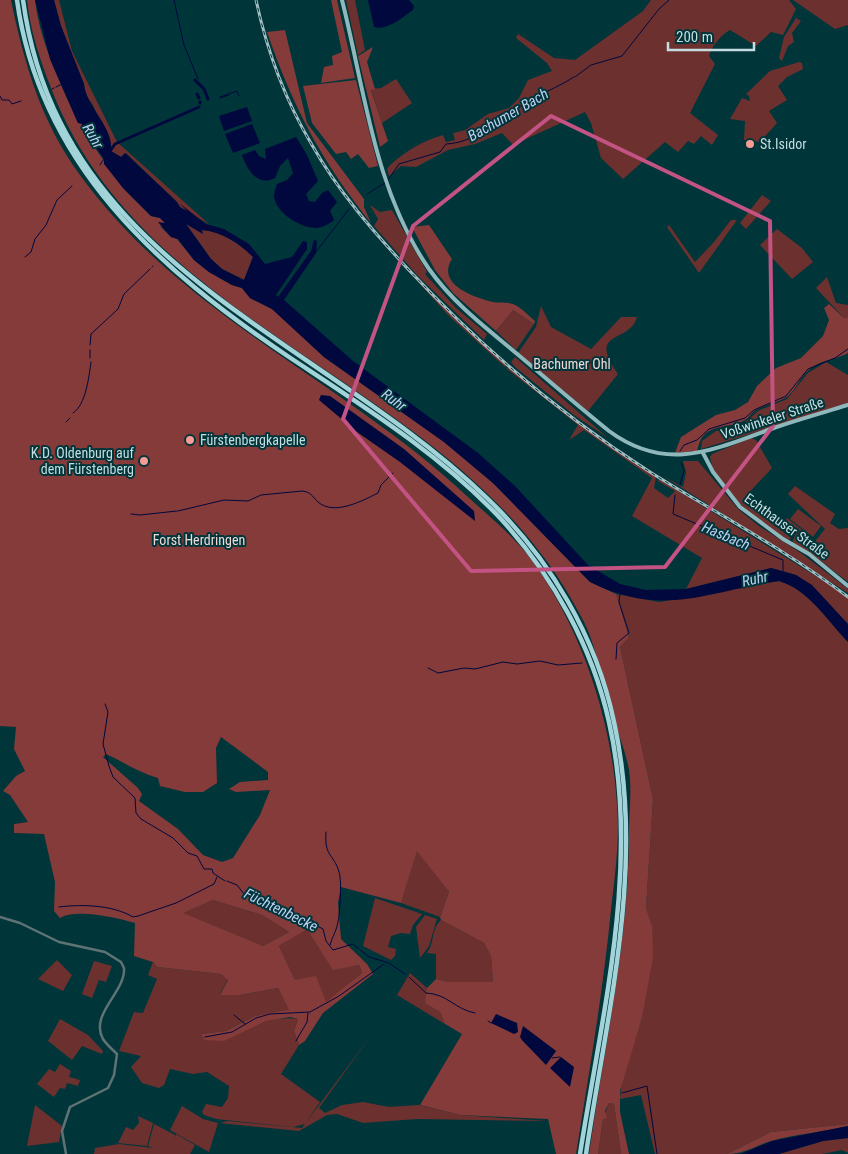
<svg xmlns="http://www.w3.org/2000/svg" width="848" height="1154" font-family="'Roboto Condensed',sans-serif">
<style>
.green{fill:#6c312f}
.forest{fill:#853b39;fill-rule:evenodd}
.water{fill:#00083e;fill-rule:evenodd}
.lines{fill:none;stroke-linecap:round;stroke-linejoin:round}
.stream{stroke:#00083e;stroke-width:1}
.canal{stroke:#00083e;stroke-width:3}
.river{stroke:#00083e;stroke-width:5}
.minor{stroke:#5f7375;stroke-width:2.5}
.major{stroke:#8fb8bc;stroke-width:4}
.highway{stroke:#a1d3d9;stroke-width:4.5}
.rail-casing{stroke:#a0bdc1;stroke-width:3}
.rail{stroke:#00353a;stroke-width:1;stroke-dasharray:4;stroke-linecap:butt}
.marked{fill:none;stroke:#c35383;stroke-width:4;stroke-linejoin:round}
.poi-dot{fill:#f59c95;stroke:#00353a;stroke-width:2}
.labels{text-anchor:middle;stroke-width:4;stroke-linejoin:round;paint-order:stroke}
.poi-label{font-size:14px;fill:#c5dde0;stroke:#00353a;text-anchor:start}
.park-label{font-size:14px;fill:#f0d8d6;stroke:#00353a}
.street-label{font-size:14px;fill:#c5dde0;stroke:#00353a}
.water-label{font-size:15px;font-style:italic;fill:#bccef1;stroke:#00353a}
</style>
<rect width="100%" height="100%" fill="#00353a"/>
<path class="green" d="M54,0H59L72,51L117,142L210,225L180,207L177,202L126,153L121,157L111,151L93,105L85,94L84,84L61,26Z
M346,0H355L365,50L358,55Z
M651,0H789L796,9L783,35L771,32L756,46L730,30C722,34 711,47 709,56L715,64L690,113L718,135L712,145L701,136L694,144L688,141L678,152L665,142L623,179L601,158L591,123L585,112L513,145L502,133L475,144L448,150L416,167L401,166L389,176L387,169L390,165C406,151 422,141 443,135L446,142L455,140L453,133L465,130L488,114L509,108L519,98L528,80L552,71L547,63L516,38L518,34L554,58L575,60L643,11Z
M793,0H848V25L835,29Z
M796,18L801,21L792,33L794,42L788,46L782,61L779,58L784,37Z
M799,62L802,63L803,69L787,77L778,86L787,100L769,111L777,123L760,142L744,140L745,121L730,119L742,98L750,101L749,96L746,94L770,71Z
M396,79L412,103L382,123L371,89L381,88Z
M762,195L771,201L746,229L740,223Z
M370,205L380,212L392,210L427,272L425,274L456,308L487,334L484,340L417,275L374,226L378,219Z
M731,220H737L699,273L667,227L669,225L695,262L714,242Z
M186,224L202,233V230C222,232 238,242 253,257L244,280L222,269L211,259Z
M370,229L435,298L506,365L505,367L449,316Z
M777,229L802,248L813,262L792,279L760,245Z
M827,277L836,303L848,305V318H844L816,288Z
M541,306L551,327L591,349L621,317H637C630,344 586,329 618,374L588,411L518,353L536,327Z
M513,310L534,324L516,350L496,331Z
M515,357L608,438L574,415L515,367L511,362Z
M826,362L848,375V404L701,449L702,441L716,431L742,425L758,411L787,399L808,373Z
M508,367L572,418L656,477L654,488L668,498L675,491L658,481L659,479L840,591L848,598V624L796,575L771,568L686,589L702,558L632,516L652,478L584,430L569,440L578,425L507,369Z
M751,438L756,440L772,468L745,497L764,515L772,509L774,516L769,521L791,538L789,540C764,530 714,485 710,457L712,454Z
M683,461H698L738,509L759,526L801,553L848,589V593L663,476L683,487L686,472Z
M795,486L835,514L830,523L839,529L848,528V582L808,551L792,543L797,531L785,521L787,518L810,536L812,545L825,529L788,494Z
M798,509L821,526L813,537L790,519Z
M779,581C809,590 827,620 848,642V1124L771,1132L727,1154H655L641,1095L620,1099L622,1081L642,1018L652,926L646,908L653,799L620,647L629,637L616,594L659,602Z
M417,850L449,892L440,917L401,903Z
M375,898L422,914L413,925L410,934L401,933L391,936L388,947L396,949L395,956L391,960L363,946Z
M213,900L262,915L289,932L263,946L182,913Z
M425,915L437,919L429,946L420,958L416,927Z
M441,920L484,943L491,956L493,982H448L436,979V954L427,953C435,942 431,929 441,920Z
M307,928L333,969L359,965L362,973L326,1003L295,980L279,946Z
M57,960L72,975L63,991L38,979Z
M94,961L112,966L106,982L99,980L92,998L82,994Z
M153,962L157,967L221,974L228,979L220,994L240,995L278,988L290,1011L255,1016L226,1031L201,1034L204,1040C232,1032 271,1014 298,1019L294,1031L299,1045L281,1074L320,1102L305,1124L293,1127L216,1119L204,1115L202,1112L206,1104L222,1107L228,1098L229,1086L207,1072L193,1074L170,1069L164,1085L159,1088L142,1083L131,1067L141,1056L119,1051L134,1012L143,1013L157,979L148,975Z
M410,973L427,988L426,1003L440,1012L445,1024L397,995Z
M60,1019L88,1035L103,1051L102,1054L82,1046L72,1060L48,1041Z
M372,1034L319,1108L325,1113L342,1105L363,1102L389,1107L419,1105L460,1115L547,1121L417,1119L363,1123L337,1114L327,1115L299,1131L220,1123L227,1121L302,1128Z
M60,1064L71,1071L69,1077L80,1080L78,1086L67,1083L65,1089L60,1088L54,1097L37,1084L49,1069L55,1072Z
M609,1103L614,1104L621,1154H598L603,1119Z
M35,1105L62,1126L59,1142L27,1146Z
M182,1106L203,1119L218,1123L209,1152L170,1130Z
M138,1116L153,1123L147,1146L118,1143L126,1127L133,1130L139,1123Z
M154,1124L175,1135V1138L176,1134L195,1145L190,1154H94L95,1148L119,1144L153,1148L148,1146Z
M848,1138V1153L842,1150L822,1154H779L823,1141Z"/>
<path class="forest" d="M0,0H11C24,63 41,122 80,175C181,315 345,382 468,497C490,517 515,537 533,562C582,630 612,721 617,805C620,840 615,875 611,910C603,992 589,1073 576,1154H556L548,1119L460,1115L420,1105L462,1034L445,1024L440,1012L425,1003L427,988L436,979L448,982H493L491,956L484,943L441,920L440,917L449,892L417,851L401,903L341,887L338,903L341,939L367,964L373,974L323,1013L305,1041L299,1045L294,1031L298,1019L290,1017L266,1021L224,1041L204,1040L201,1034L226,1031L255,1016L289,1010L278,988L240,995H220L228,980L221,974L157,967L153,962L134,956L135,923C118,918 76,908 60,918L54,911L55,882L44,834L14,833V824L28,822L10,795L3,791L16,776L25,771L14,749L16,727L0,726ZM221,737L268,772V780L240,782L229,789L236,792L270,790L260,815L233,858L222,862L203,855L178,829L139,801L142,794L138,788L103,757L106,754C123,762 140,773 158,778L160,786L185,792H203L217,783L216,748ZM213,900L262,915L289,932L263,946L183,913ZM307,929L333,970L359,965L362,973L326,1002L316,976L295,980L279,946ZM523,1027L556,1051L546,1064L522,1040Z
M27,0H35C40,43 61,84 78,123H82L93,145L123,188L151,216L160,218L173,230L160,226L171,237L177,239L194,260L209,272L232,285L242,288L250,298L272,309L324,357L444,442L493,483L590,582L616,594L629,637L620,647L653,799L646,908L652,926L653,957L642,1018L620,1091V1112L629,1154H621L614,1104L609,1103L605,1111L607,1118L603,1119L598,1154H589C604,1047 629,942 629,834C629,813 632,790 629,770C626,752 618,734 613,716C605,690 596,646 584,622C572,599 556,572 539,551C401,371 136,311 51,88C40,60 30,30 27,0Z
M331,0H337L355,78L321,83L324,67L333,65L332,56L342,52Z
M285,30L307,123L364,199V207L371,223C321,161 293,107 267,32Z
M373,47L367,62L375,89L371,90L388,141L380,147L358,56Z
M356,80L378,166L369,168L358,154L351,159L346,152L336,154L312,123L303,86Z
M429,225L452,259C436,284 473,297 493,302C499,303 507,302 513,304C521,307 529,316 535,321L534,324L513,310L496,331L453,293L435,270L412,227Z
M829,304L844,318H848V353C838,359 826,359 816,365C800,374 799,386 788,396C778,403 766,404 756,410C752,412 749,418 745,420C732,428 717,424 705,434C700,439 699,444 697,451L675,453L681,437L716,415L735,410L748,402L757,386L776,368L801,358L823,336L829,320L824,308Z
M848,1124V1126C823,1132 796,1134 771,1141C755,1146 744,1154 727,1154L771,1132Z"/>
<path class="water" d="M35,0H54L61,26L84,84C86,107 114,127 111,151L121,157L125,153L177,202L180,207L187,211L179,203L206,224L224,229L249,244L265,264L292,257L303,241L307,242V249L276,295L278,297L311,251L314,240L317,241L316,253L284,300L353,361L478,453L515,486L588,565L620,584L646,590L686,589L771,568L796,575L812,585L848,624V642C827,620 809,590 779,581C705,592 663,618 590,582L493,483L444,442L324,357L272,309L250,298L242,288L232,285L209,272L194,260L178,239L171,237L158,222L165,223L160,218L151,216L123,188L104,164V159L84,130L81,129L82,124L78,123L50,59ZM186,224L203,234L202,230C222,232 239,243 253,257L244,280L222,269L211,259Z
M368,0H409L414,6L413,10C403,17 387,31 374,27Z
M247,107L252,121L224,131L219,116Z
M252,124L260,143L233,153L225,134Z
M296,137L307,155L318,181L306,194L309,201L315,202L322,193L328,190L337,202L330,211L334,220C329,224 322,228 316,228C300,228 275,212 274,196C274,192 276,187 277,184L287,180L293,173L288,158L280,166L275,178C258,187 247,170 242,155L255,150L259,156L266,159L265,149Z
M321,395L330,396L404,449L474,511L475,521L400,462L357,432L319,400Z
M496,1014L517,1023L518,1032L514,1034L491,1023Z
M523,1026L556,1051L546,1065L522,1040L520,1037Z
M561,1057L574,1067L570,1087L550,1068Z
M848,1126V1138L823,1141L779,1154H741L772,1141Z"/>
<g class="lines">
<path class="stream" d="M174,0L184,45L198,79
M575,77L591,65L622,56L659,9L669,0
M56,87L62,84
M52,89L54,88
M0,96L2,100H9L12,104L21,101
M220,97L237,91L239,96
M220,98L229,95
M100,165L104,159
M388,180L399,164L440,152L446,144C479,143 508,111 536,97C549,90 562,85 574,77
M367,194L385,183
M316,252L349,209
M25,257L31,252L35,239L46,225L57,200L72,186
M152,267L153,266
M90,345L91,334L118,309L124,294L150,269
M90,350V358
M73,413C86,405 89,376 91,362
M66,422L70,418
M680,451L684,445L697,440L709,429L745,418L754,410L786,396L808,369L835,358L848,349
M680,485L684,471L681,462
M675,495L673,514L783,560V571
M178,511L224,500L248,501L261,495L302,491C311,492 312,496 318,502C334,516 362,501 378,493L381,485L393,473
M131,514L140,515L177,511
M616,659L617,643L629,633L619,602L620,594
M428,668L438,673L464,668L475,669L503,662L517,664L540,661L558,665L582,663
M105,704L108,712L103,744L109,766L113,777L135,798L136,813L141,819L173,838L188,853L197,856L204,869H212L213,873L225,881
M326,832C324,857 334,854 339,872C342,880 340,912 338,922C337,930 332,937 330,945
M227,881L237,885L244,894L255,899L275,904L323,929L326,941L333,950L353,944L369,957L389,963L405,974
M59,907C82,904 113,905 133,917L138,916L176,903L214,884L217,877
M409,977L426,993C448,994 454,1009 475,1013
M234,1015L245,1024
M488,1021L491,1023
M205,1037L232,1032L256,1018L270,1014L310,1012L339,996L384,964
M296,1041L307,1022L308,1013
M552,1058L560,1057
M622,1093L647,1086L657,1154"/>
<path class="canal" d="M195,80L204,89L208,99
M197,94L199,98
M200,103V102
M110,151L115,144L199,107"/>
<path class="river" d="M189,248L202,262"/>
<path class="minor" d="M0,917L20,923L59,942L105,952L121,962L124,968C126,992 89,1014 103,1039C106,1044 112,1049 117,1054L114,1075L108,1088L70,1107L62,1131L66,1154"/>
<path class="major" d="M342,0C365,91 374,189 429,269C453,303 485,327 516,353C547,379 578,406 609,431C666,473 713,450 771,429C796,420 822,413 848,405
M703,453L713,472L740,507L783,539L809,554L848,586"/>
<path class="highway" d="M17,0C40,165 158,269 289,357C363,406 440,454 501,519C553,576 592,646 609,722C641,864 602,1013 580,1154
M23,0C59,267 320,336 488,499C550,559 596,636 614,722C646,865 607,1012 586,1154"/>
<defs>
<path id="rail" d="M256,0C267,51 285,100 312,145C338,191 372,230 407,268C479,345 561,415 650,472C714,512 788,551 848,597"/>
</defs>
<use href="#rail" class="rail-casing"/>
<use href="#rail" class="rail"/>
</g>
<path class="marked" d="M551,116L770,221L773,426L665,567L471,571L343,419L413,226Z"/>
<g class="poi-dot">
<circle cx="750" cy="144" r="5"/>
<circle cx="190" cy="440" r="5"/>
<circle cx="144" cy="461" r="5"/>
</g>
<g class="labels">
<g class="poi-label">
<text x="760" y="149">St.Isidor</text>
<text x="200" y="445">Fürstenbergkapelle</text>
<text x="134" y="458" text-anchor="end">K.D. Oldenburg auf<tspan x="134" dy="16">dem Fürstenberg</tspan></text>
</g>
<g class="park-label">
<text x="572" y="369">Bachumer Ohl</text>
<text x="199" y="545">Forst Herdringen</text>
</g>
<g class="street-label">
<text transform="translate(772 418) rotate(-18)" y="5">Voßwinkeler Straße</text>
<text transform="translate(787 526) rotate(36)" y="5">Echthauser Straße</text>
</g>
<g class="water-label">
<text transform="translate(508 115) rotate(-30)" y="5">Bachumer Bach</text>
<text transform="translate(93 136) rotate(60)" y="5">Ruhr</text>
<text transform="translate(394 400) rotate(36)" y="5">Ruhr</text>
<text transform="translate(726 536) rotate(23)" y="5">Hasbach</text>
<text transform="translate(755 579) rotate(-13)" y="5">Ruhr</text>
<text transform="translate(281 910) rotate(26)" y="5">Füchtenbecke</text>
</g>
</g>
<path d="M668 42v8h86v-8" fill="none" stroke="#c5dde0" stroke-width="2.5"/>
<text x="676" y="42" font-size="15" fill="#c5dde0" stroke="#00353a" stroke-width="4" paint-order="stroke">200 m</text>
</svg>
